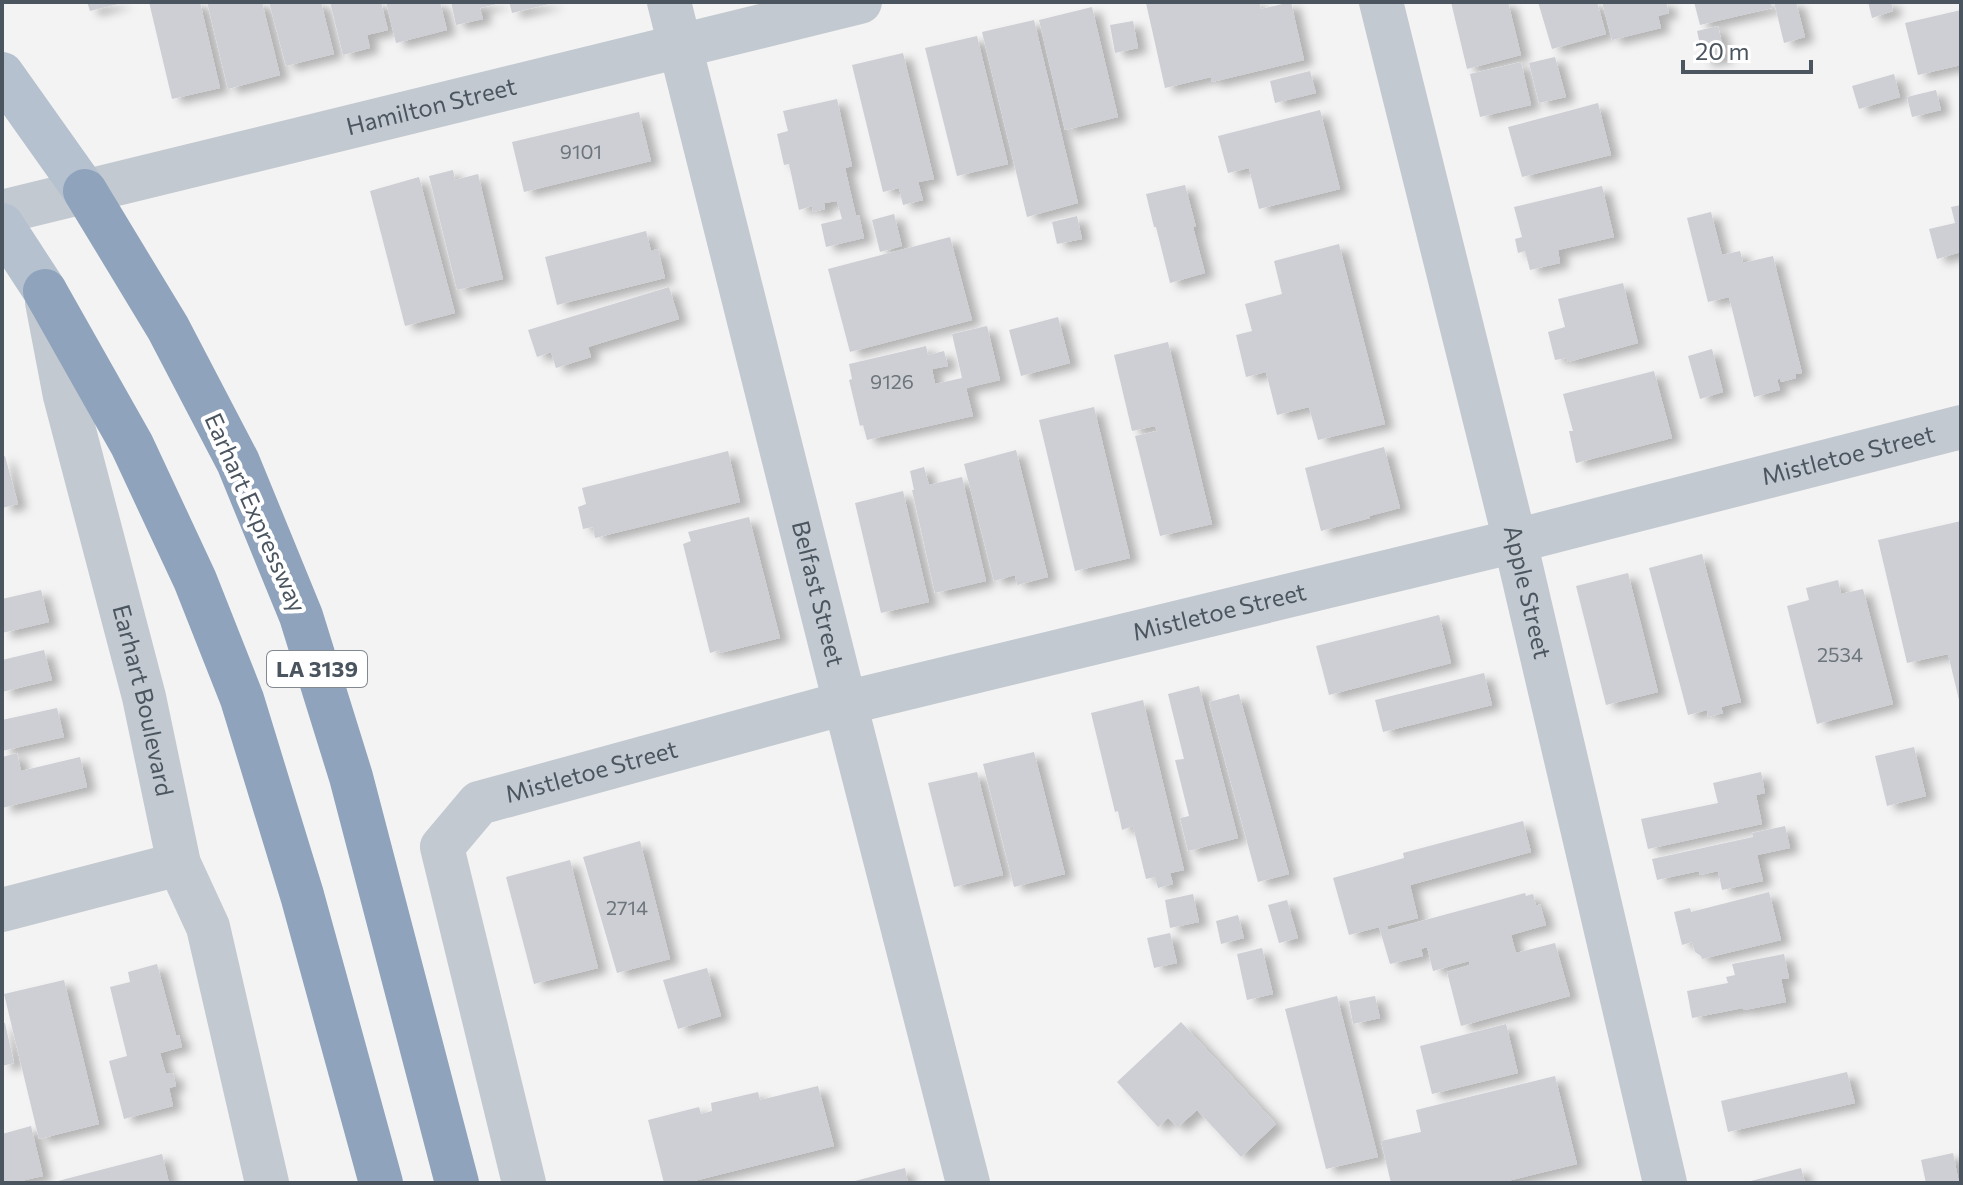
<svg xmlns="http://www.w3.org/2000/svg" width="1963" height="1185" font-family="Commissioner,sans-serif">
<style>
.building{fill:#cdcfd4;filter:url(#shadow)}
.lines{fill:none;stroke-linecap:round;stroke-linejoin:round}
.minor{stroke:#c2c9d0;stroke-width:44}
.major{stroke:#b5c1ce;stroke-width:44}
.highway{stroke:#8fa3bc;stroke-width:44}
.labels{text-anchor:middle;stroke-width:8;stroke-linejoin:round;paint-order:stroke}
.number-label{font-size:20px;fill:#6c747c}
.shield{fill:#fff;stroke:#81888f;stroke-width:2}
.shield-label{font-size:22px;font-weight:bold;fill:#4b555f}
.street-label{font-size:24px;fill:#4b555f;stroke:#fff}
</style>
<defs>
<filter id="shadow"><feDropShadow dx="9" dy="5" stdDeviation="4" flood-color="#0004"/></filter>
</defs>
<rect width="100%" height="100%" fill="#f4f3f3"/>
<path class="building" d="M87,2H121L122,3L90,11Z
M149,2H200L220,88L172,99Z
M207,2H262L280,75L228,89Z
M269,2H321L334,54L286,66Z
M330,2H381L388,30L367,35L370,48L343,55Z
M386,2H440L447,30L396,43Z
M451,2H501V3L480,8L483,19L456,25Z
M509,2H552L553,3L512,13Z
M1152,2H1259L1261,9L1291,2L1304,60L1212,82L1211,77L1165,88L1146,3Z
M1451,2H1508L1521,55L1467,69Z
M1538,2H1597L1606,34L1552,49Z
M1602,2H1666L1669,13L1658,16L1661,28L1612,40Z
M1694,2H1771L1772,8L1700,25Z
M1774,2H1796L1805,37L1784,43Z
M1868,2H1891L1893,11L1872,18Z
M1092,7L1118,117L1065,130L1039,20Z
M1961,10V65L1918,75L1905,23Z
M1034,20L1078,203L1027,217L982,32Z
M1133,21L1138,48L1115,53L1110,25Z
M1718,26L1725,57L1704,62L1697,31Z
M977,36L1008,164L957,176L925,48Z
M903,53L934,179L918,182L923,200L903,205L899,188L883,192L852,65Z
M1555,57L1566,97L1539,103L1529,63Z
M1521,62L1531,105L1480,117L1470,74Z
M1310,71L1316,93L1275,103L1270,81Z
M1894,74L1900,97L1859,109L1852,86Z
M1936,90L1941,110L1912,117L1907,97Z
M837,99L852,166L845,168L856,216L859,215L864,238L826,247L821,224L842,219L837,201L824,203L825,209L813,212L812,206L799,210L789,164L784,165L777,134L788,131L783,111Z
M1598,103L1611,155L1522,177L1508,127Z
M1320,110L1340,189L1259,209L1249,168L1228,173L1218,136Z
M639,112L651,161L524,192L512,142Z
M453,170L455,180L478,174L503,279L457,290L429,176Z
M419,177L455,313L405,326L370,191Z
M1185,185L1196,227H1193L1205,273L1170,283L1156,227H1154L1146,194Z
M1602,186L1614,237L1558,250L1560,263L1530,270L1525,251L1518,253L1515,239L1522,237L1514,207Z
M1961,205V252L1937,259L1929,229L1955,223L1951,207Z
M1711,212L1722,255L1740,251L1743,263L1773,256L1802,373L1795,374L1796,378L1781,382L1780,378L1777,380L1780,390L1754,397L1729,297L1708,302L1687,218Z
M894,214L902,246L880,252L872,220Z
M1077,216L1082,239L1057,244L1052,222Z
M646,231L651,251L658,249L665,278L557,305L545,257Z
M950,237L972,320L850,352L828,269Z
M1339,244L1385,424L1318,440L1309,407L1277,415L1266,372L1246,377L1236,335L1252,331L1245,304L1282,294L1274,261Z
M1623,283L1638,343L1568,362L1567,358L1555,360L1548,332L1565,327L1558,299Z
M669,287L679,319L588,347L591,357L556,368L551,352L537,357L528,330Z
M1058,317L1070,363L1021,376L1009,330Z
M987,326L1000,380L966,388L973,416L867,440L863,425L860,426L849,380L852,379L849,364L926,346L928,355L944,351L948,366L932,369L935,384L962,378L952,334Z
M1168,342L1212,524L1160,536L1135,436L1157,431L1155,426L1132,431L1114,355Z
M1712,349L1723,392L1700,399L1688,356Z
M1654,371L1672,438L1576,463L1569,431H1573L1563,394Z
M1094,407L1130,558L1075,571L1039,420Z
M1384,447L1400,508L1369,516L1370,518L1321,531L1305,468Z
M1016,450L1048,577L1017,585L1015,575L994,581L964,464Z
M728,451L740,502L595,538L593,527L583,529L578,507L586,504L582,488Z
M5,456L18,504L2,508V457Z
M924,467L929,485L962,477L986,581L935,593L912,490H914L910,471Z
M903,491L929,602L881,613L855,503Z
M749,517L780,638L720,653L719,650L710,653L683,544L691,541L688,532Z
M1961,521V704H1960L1948,654L1907,663L1878,540Z
M1702,554L1741,702L1721,707L1723,713L1708,717L1707,710L1688,715L1649,568Z
M1628,573L1658,692L1606,705L1576,586Z
M1838,580L1841,594L1863,589L1893,704L1817,724L1787,606L1809,600L1806,588Z
M41,590L49,622L2,633V599Z
M1439,615L1451,663L1329,695L1316,646Z
M44,650L52,680L2,692V660Z
M1484,673L1492,705L1383,732L1375,700Z
M1199,686L1238,838L1188,851L1180,818L1189,816L1175,760L1184,759L1168,694Z
M1239,694L1289,874L1258,882L1209,702Z
M1143,700L1184,870L1170,873L1173,884L1158,888L1155,877L1146,879L1133,826L1122,830L1118,811L1115,812L1091,713Z
M57,708L64,737L2,751V720Z
M1914,747L1926,796L1887,806L1875,756Z
M1034,752L1065,874L1014,887L983,764Z
M17,753L21,771L80,757L87,787L2,808V757Z
M977,772L1003,875L954,887L928,783Z
M1761,772L1765,793L1756,795L1762,824L1648,849L1641,819L1718,803L1713,783Z
M1523,821L1531,852L1410,885L1418,918L1387,926L1388,930L1525,893L1526,896L1533,894L1536,906L1540,904L1546,925L1511,935L1516,953L1555,943L1570,996L1461,1026L1447,972L1470,965L1469,961L1433,971L1427,947L1421,949L1423,956L1390,964L1379,927L1349,935L1333,878L1404,858L1403,853Z
M1785,826L1790,848L1757,855L1763,881L1722,890L1718,871L1700,875L1699,871L1657,880L1652,859L1753,837L1752,833Z
M640,841L670,959L617,973L583,857Z
M570,860L598,968L534,984L506,877Z
M1769,892L1781,940L1702,959L1701,956L1695,952L1692,942L1682,945L1674,912L1690,908L1691,912Z
M1193,894L1199,922L1170,928L1165,900Z
M1287,900L1298,938L1279,943L1268,905Z
M1238,915L1244,938L1221,944L1216,921Z
M1170,933L1177,963L1154,968L1147,938Z
M1262,948L1273,994L1247,1000L1237,954Z
M1784,954L1789,978L1781,979L1786,1002L1744,1010L1743,1008L1692,1018L1687,991L1728,983L1726,977L1735,975L1732,964Z
M157,964L176,1035H179L182,1047L160,1053L166,1074L173,1073L176,1086L169,1088L173,1106L124,1119L109,1061L127,1056L110,987L130,982L128,972Z
M707,968L721,1016L678,1029L663,980Z
M64,980L99,1124L39,1139L4,994Z
M1337,996L1378,1157L1326,1169L1285,1009Z
M1375,996L1380,1018L1353,1024L1349,1001Z
M1181,1022L1276,1124L1241,1157L1197,1110L1178,1127L1168,1118L1158,1127L1117,1082Z
M2,1023H5L14,1063L2,1066Z
M1506,1024L1518,1073L1432,1094L1420,1046Z
M1847,1072L1855,1103L1728,1132L1721,1101Z
M1555,1076L1577,1164L1499,1183H1391L1381,1141L1421,1132L1416,1110Z
M818,1086L834,1146L686,1183H664L648,1120L699,1107L701,1114L712,1111L711,1103L758,1092L760,1100Z
M31,1126L43,1176L12,1183H2V1134Z
M1953,1153L1959,1183H1926L1921,1160Z
M162,1154L169,1183H55L54,1182Z
M905,1168L908,1183H851V1182Z
M1801,1168L1805,1183H1748L1747,1182Z"/>
<g class="lines">
<g class="minor">
<path id="s1" d="M669,2L845,703L968,1183"/>
<path id="s2" d="M1381,2L1515,541L1665,1183"/>
<path id="s3" d="M2,212L860,2"/>
<path id="s4" d="M47,302L65,396L144,697L179,864L208,927L267,1183"/>
<path d="M2,910L179,864"/>
<path id="s5" d="M524,1183L442,847L479,803L845,703L1515,541L1961,427"/>
</g>
<path class="major" d="M2,74L85,191
M2,225L45,291"/>
<path class="highway" d="M85,191L168,328L238,462L301,616L351,777L457,1183
M45,291L132,445L195,580L242,699L302,895L381,1183"/>
</g>
<g class="labels">
<g class="number-label">
<text x="581" y="159">9101</text>
<text x="892" y="389">9126</text>
<text x="1840" y="662">2534</text>
<text x="627" y="915">2714</text>
</g>
<rect class="shield" x="267" y="651" width="100" height="36" rx="6"/>
<g class="shield-label">
<text x="317" y="677">LA 3139</text>
</g>
<g class="street-label">
<text dy="8" stroke="none"><textPath href="#s3" startOffset="442">Hamilton Street</textPath></text>
<text dy="8" stroke="none"><textPath href="#s5" startOffset="1816">Mistletoe Street</textPath></text>
<text transform="translate(255 513) rotate(66)" y="8">Earhart Expressway</text>
<text dy="8" stroke="none"><textPath href="#s2" startOffset="608">Apple Street</textPath></text>
<text dy="8" stroke="none"><textPath href="#s1" startOffset="610">Belfast Street</textPath></text>
<text dy="8" stroke="none"><textPath href="#s5" startOffset="1168">Mistletoe Street</textPath></text>
<text dy="8" stroke="none"><textPath href="#s4" startOffset="410">Earhart Boulevard</textPath></text>
<text dy="8" stroke="none"><textPath href="#s5" startOffset="520">Mistletoe Street</textPath></text>
</g>
</g>
<rect width="1963" height="1185" fill="none" stroke="#4b555f" stroke-width="8"/>
<path d="M1683 60v12h128v-12" fill="none" stroke="#4b555f" stroke-width="4"/>
<text x="1695" y="60" font-size="24" fill="#4b555f" stroke="#ffffff" stroke-width="6" paint-order="stroke">20 m</text>
</svg>
